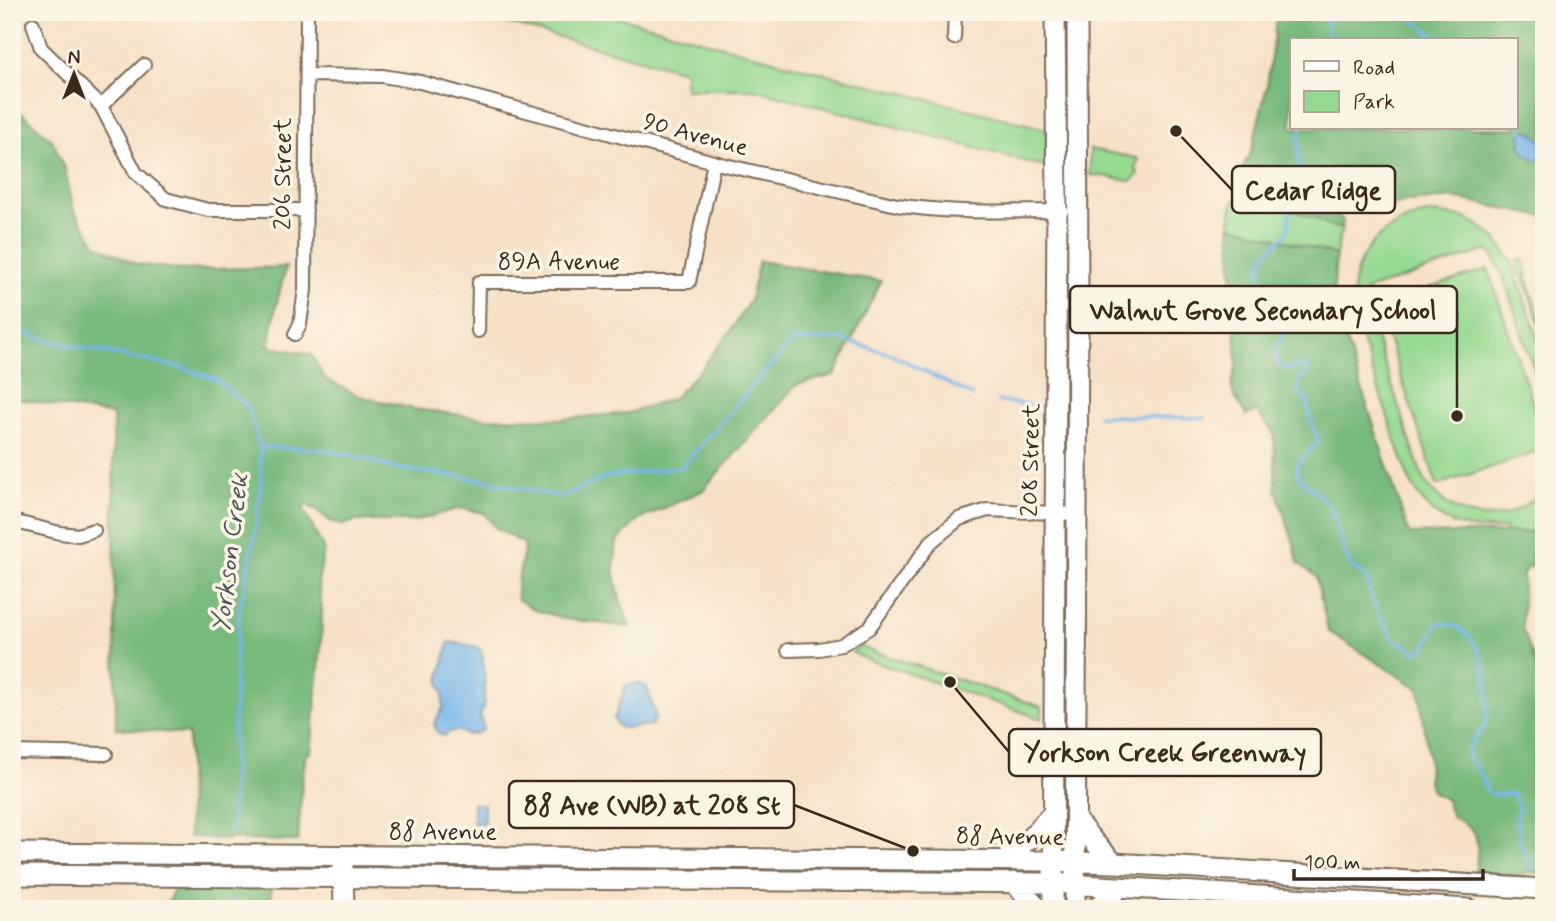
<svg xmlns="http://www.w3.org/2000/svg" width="1556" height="921" font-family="Mynerve,sans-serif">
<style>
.green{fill:#96d991;stroke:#688258;stroke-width:2}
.forest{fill:#78b97b;stroke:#5a724c;stroke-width:2;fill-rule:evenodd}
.water{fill:#75b6ea;stroke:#587084;stroke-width:2}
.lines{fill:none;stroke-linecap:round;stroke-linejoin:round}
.stream{stroke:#75b6ea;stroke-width:3.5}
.street-casing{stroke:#7c6a59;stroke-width:16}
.secondary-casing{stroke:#7c6a59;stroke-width:23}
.street{stroke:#fff;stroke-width:12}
.secondary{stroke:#fff;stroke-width:19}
.labels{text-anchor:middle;stroke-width:7;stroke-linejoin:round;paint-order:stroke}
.street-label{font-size:24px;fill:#3b2a1e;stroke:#fcf5e5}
.water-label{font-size:26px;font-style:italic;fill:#4c545b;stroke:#fcf5e5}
.leader{fill:none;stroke:#3b2a1e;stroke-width:2.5}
.callout-dot{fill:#3b2a1e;stroke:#fcf5e5;stroke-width:2.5}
.callout{fill:#fcf5e5;stroke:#3b2a1e;stroke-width:2.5}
.callout-label{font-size:26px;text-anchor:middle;font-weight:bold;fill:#3b2a1e}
</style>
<rect width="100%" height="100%" fill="#fcf5e5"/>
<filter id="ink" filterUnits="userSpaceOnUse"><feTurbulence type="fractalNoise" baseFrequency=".0143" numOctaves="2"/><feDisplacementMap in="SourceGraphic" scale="14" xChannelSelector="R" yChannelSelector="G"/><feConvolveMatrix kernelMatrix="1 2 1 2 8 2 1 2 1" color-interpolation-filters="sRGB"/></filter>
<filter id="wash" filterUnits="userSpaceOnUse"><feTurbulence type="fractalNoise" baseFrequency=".00686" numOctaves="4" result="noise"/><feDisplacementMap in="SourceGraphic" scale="28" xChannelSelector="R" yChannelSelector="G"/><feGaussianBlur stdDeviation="1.57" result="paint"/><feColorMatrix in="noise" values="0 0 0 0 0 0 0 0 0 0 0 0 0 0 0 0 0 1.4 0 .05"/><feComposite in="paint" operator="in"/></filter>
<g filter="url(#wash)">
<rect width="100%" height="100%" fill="#f6e1c7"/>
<path class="green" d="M466,12H600L784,63L1042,128L1047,131V167L754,89H686L685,88V71Z
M1499,12H1544V17L1537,20Z
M1090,149L1137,158L1138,161L1135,169L1138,172L1137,176L1135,177L1132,181C1118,181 1105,174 1090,175Z
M1238,195H1245L1318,219L1331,227L1342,228L1336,255L1230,225L1232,205Z
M1432,213L1462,217L1476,223L1495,238L1511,260L1544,356V400L1503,276L1493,256L1487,250L1367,290V309L1371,323L1421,473C1445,523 1511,534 1544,486V532L1506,533L1505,528C1460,534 1428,520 1408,477L1358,328C1341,267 1371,224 1432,213Z
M1523,259L1528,274L1526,275L1544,331V338L1523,276H1521L1516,261Z
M1488,269L1544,437V450L1437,485L1377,305Z
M861,646L866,649L1042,707V719L861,657L852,652Z"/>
<path class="forest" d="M1277,12H1499L1536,20L1544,17V144L1536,135L1526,153L1533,158L1544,161V217L1455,198L1406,202L1380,209L1334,211L1322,208L1319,216L1339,217L1343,220L1342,228L1331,227L1318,219L1255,198L1256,191L1245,186C1237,164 1247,166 1252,148L1267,86ZM1292,40H1516V128H1292Z
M12,107L24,115L53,141L65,170L74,210L97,245L136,264L183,270L286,267L276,306L269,347L311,354L325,379L359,396L414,409L484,418L562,419L628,413L674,398L699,371L732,329L750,300L759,261L881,281L835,375L796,385L702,491L638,520L617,541L614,569L620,599L630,627L567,619L535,610L517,599C515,581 523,562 525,544L496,528L484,513L460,508L415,521H356L342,525L330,521L315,509L305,505L303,508L324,550L318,582L322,610L321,645L311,753H306L302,781L298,841L242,840V839L229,838V840L189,836L188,734L116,728L113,415L12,398Z
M1230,225L1336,255L1333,300L1409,534L1537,532L1538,550H1533L1532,566L1526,568L1523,574L1522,628L1537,667L1544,674V873L1525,872L1524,876L1475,874C1479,846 1482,828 1452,817L1446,800L1433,792L1428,782L1429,761L1419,689L1328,631L1316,576L1298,563L1294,544L1276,490L1274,434L1257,412L1246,415C1232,392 1227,392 1237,365Z
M179,888H228V890H241V888H271L272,909H165L173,891Z"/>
<path class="water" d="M1528,130L1536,135L1544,144V161C1527,159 1515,147 1523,131Z
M449,642L478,647L482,652L485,680L484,704L480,717L484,728L480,732L467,735L459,731H451L444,736L438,733L434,724L443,708V694L439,681Z
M640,683L647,687L656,718L652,725L624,728L618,726L614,719L626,685Z
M473,804H484V823H473Z"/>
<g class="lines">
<path class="stream" d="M1408,12L1413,19L1440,40
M1327,40V25L1329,12
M1516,110L1519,114L1523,131
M1302,128C1293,146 1302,165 1300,184C1299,196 1294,205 1289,215C1293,235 1275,242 1265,255C1260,262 1260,274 1261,282C1261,292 1274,293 1279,301C1284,308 1286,318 1288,327C1280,345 1271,344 1279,366L1282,369L1303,365L1306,366L1307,373L1299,381V395L1306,399L1312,425L1319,440C1314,450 1298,457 1297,469C1297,480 1315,490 1322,497C1341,517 1337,545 1351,565C1355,571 1363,572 1367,579C1369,583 1368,589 1370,594C1375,605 1386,634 1396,641C1399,643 1402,644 1405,645C1413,650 1416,654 1424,649L1437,624C1458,619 1478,642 1483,662C1486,676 1490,707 1486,721C1483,733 1467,741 1468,754C1469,762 1479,769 1482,776C1485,783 1484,791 1492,794C1499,797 1506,792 1513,794L1519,807L1516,819L1521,835L1520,841L1533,869
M12,328L45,340L179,367L216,379L248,407L260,447L261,485L257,523L240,608L236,651L231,832
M998,401L1029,405
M1098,416L1205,418
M260,447L318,449L358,457L394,468L483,480L562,497L606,477L682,467L792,341L840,339L891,354L973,396
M233,909V901"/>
</g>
</g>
<g filter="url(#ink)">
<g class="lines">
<defs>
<path id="street" d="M33,24L41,48L101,106L136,173L166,199L208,210H306
M954,38L955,12
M307,75L382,76L420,82L725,165L897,205C951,214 1007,211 1062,211
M101,106L144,65
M478,331L479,282H689L714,162
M295,334L300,324L305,290L307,12
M12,521L60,533L78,535L94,530
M788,650L819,649L841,645L869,628L931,542L959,519L988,510L1077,514
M12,752L106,754"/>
<path id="secondary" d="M1076,820L1095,843L1114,863
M12,853L1053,861L1114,863L1544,889
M1004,860L1029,839L1054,812
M343,867L344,909
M12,875L1053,883L1468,909
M1013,882L1039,909
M1053,909L1057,195L1055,12
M1075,909L1078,306L1077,12
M1095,909L1121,887"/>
</defs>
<use href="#street" class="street-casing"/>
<use href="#secondary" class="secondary-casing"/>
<use href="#street" class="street"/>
<use href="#secondary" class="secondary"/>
</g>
</g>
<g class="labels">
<g class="street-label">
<text transform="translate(696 134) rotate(15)" y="8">90 Avenue</text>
<text transform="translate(282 174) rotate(-90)" y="8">206 Street</text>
<text x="559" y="269">89A Avenue</text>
<text transform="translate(1030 460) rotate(-89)" y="8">208 Street</text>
<text x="443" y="839">88 Avenue</text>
<text transform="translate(1010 836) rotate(1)" y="8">88 Avenue</text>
</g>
<g class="water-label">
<text transform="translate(229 553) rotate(-83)" y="9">Yorkson Creek</text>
</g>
</g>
<path class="leader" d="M1176 131L1232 190M1457 416L1457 310M950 682L1009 752M913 851L794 805"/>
<g class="callout-dot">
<circle cx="1176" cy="131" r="7"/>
<circle cx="1457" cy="416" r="7"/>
<circle cx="950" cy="682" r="7"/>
<circle cx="913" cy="851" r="7"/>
</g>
<g class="callout">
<rect x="1232" y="166" width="163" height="47" rx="7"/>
<rect x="1070" y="286" width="387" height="47" rx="7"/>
<rect x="1009" y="729" width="312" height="47" rx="7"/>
<rect x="509" y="781" width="285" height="47" rx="7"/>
</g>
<g class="callout-label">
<text x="1313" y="199">Cedar Ridge</text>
<text x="1263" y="319">Walnut Grove Secondary School</text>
<text x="1165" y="761">Yorkson Creek Greenway</text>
<text x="652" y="814">88 Ave (WB) at 208 St</text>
</g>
<rect width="1556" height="921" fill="none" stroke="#fcf5e5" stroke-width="42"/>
<rect x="1290" y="38" width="228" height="91" fill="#fcf5e5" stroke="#afa495" stroke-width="2"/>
<rect x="1304" y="61" width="35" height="10" fill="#ffffff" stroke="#afa495" stroke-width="2"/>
<text x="1353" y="74" font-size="21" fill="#3b2a1e">Road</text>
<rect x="1304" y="91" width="35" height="21" fill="#96d991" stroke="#afa495" stroke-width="2"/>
<text x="1353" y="108" font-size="21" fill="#3b2a1e">Park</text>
<g transform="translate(74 74)" stroke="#fcf5e5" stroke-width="5" paint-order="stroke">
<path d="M0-5L12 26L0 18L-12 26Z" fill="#3b2a1e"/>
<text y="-10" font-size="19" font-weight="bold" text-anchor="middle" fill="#3b2a1e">N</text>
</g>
<path d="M1294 869v10h189v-10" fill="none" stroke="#3b2a1e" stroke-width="3.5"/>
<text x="1304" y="869" font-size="21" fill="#3b2a1e" stroke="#fcf5e5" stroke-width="5" paint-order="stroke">100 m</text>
</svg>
